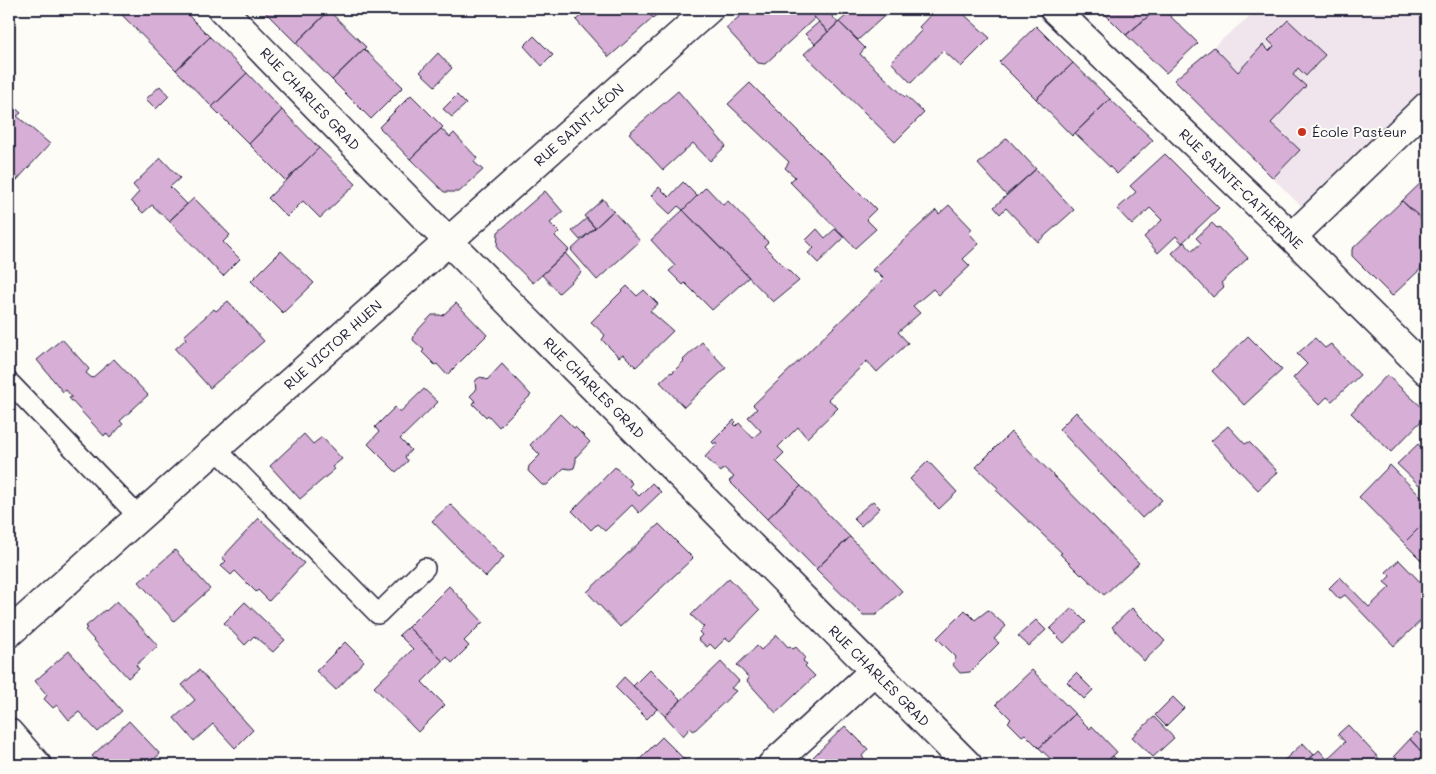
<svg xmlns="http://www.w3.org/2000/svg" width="1436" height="774" font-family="Mali,sans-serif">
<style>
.built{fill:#f1e5ed}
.building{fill:#d6aed6;stroke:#22223b}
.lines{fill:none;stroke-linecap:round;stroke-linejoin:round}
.service-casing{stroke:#22223b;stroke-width:22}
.minor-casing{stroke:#22223b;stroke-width:31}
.service{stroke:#fdfcf7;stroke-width:19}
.minor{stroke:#fdfcf7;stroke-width:28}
.poi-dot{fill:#c8321e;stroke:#fdfcf7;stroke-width:2}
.labels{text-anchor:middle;stroke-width:4;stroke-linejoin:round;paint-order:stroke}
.street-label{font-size:14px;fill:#22223b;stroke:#fdfcf7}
.poi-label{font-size:14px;fill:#22223b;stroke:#fdfcf7;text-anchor:start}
</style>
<rect width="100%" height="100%" fill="#fdfcf7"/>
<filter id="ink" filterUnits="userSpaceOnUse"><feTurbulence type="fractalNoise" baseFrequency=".02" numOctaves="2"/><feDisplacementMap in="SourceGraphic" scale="10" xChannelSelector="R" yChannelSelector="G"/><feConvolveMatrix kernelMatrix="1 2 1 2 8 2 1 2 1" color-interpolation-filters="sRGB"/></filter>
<g filter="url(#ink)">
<path class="built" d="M1258,9H1427V85L1301,206L1174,80Z"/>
<path class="building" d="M125,9H182L210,37L176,70L120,13Z
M262,9H331L296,43Z
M588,9H644L653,18L609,57L576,20Z
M644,9H663L653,18Z
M748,9H807L815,18L765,64L758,63L726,28Z
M807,9H826L838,23L828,32Z
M854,9H892L858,40L839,22Z
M936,9H958L990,38L961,67L943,50L911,83L891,62L922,30L919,27Z
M1100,9H1157L1126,35Z
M1157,9H1173L1168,14L1198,43L1166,73L1126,35Z
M329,11L366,47L332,80L296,43Z
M1288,20L1325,55L1306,76L1298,68L1293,75L1306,86L1271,123L1300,150L1273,178L1174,80L1214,47L1238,72L1263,45L1269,51L1274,46L1268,40Z
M819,22L828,32L815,44L805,34Z
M839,22L865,48L860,54L905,97L906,96L924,113L895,142L804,54Z
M1036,26L1073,63L1036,99L999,62Z
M534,36L553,55L542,66L524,46Z
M210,37L247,73L212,107L176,70Z
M364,49L403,87L371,119L332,80Z
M438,53L452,68L435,86L420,72Z
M1073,63L1110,99L1072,136L1036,99Z
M247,73L282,110L249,144L212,107Z
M750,83L876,209L866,219L876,229L855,248L790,182L795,177L785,168L789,162L728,104Z
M160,86L169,96L156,109L146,99Z
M678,91L726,146L710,161L693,143L663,170L629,133Z
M411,95L443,127L410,159L379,127Z
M457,95L466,104L452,117L443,109Z
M1110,99L1153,140L1117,174L1075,133Z
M9,102L21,113L17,116L50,144L16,181L9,174Z
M282,110L319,148L286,181L249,144Z
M441,129L450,137L454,133L477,158L474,162L483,170L459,192H444L410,159Z
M1007,138L1036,169L1006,195L978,164Z
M319,148L356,184L320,218L303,201L287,217L268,198Z
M1165,154L1219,208L1182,243L1176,236L1158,253L1144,237L1162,220L1150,208L1132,225L1117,209L1136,192L1130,186Z
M161,158L180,178L170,187L187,204L169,221L152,205L143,213L131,201L139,192L133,185Z
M1036,169L1074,210L1038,242L1006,208L1000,214L994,207Z
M1427,177V224L1402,201Z
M683,182L697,196L683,210L678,206L670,214L651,196L659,187L669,197Z
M706,187L723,205L728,201L768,242L764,246L799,281L773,302L683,210Z
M545,191L563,212L550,223L559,232L555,236L569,250L533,283L497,248L498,232Z
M194,198L230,235L223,242L240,259L223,276L169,221Z
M603,199L613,211L595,228L584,216Z
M1402,201L1427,224V263L1392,296L1352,256V249Z
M949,205L972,229L969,233L979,244L963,259L970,266L939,295L933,289L913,306L920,313L898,332L908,343L877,372L867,361L828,399L838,408L807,438L798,427L778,447L784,453L776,461L801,486L767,519L729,481L734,477L724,468L721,472L705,457L717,444L716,442L714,444L712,442L734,420L736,422L734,424L736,426L739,423L753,438L761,431L748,417L757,409L753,405L884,279L876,271L874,272L872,270L936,210L939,214Z
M683,210L749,277L712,310L685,283L683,285L669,271L675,266L651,240Z
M613,211L640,241L597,280L571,250Z
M587,218L595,228L580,240L572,231Z
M1212,223L1217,228L1219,227L1248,258L1221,283L1224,287L1213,297L1172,253L1184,242L1192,251L1201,243L1196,238Z
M817,229L825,238L835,229L844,238L818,263L808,253L814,248L806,240Z
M281,251L314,283L283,313L251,281Z
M565,253L582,272L559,293L542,275Z
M627,286L637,296L644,290L658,304L650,311L673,331L636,367L623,354L619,357L602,340L605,335L591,322Z
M228,301L264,341L210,388L175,349L186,339L184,336L214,309L216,311Z
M456,303L487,335L447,375L437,364L435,365L422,352L424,350L413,340L415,333L432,315H440L442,316Z
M1248,336L1282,370L1244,405L1212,371Z
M1315,338L1325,348L1331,344L1360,375L1332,401L1327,397L1319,405L1293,378L1307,364L1297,354Z
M62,339L89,369L86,373L92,378L114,359L148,395L120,421L123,424L110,438L106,433L104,436L69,398L72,397L66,390L63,392L37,360Z
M702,342L726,368L684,407L660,382L671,372L672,373L684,361L683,360Z
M502,364L531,395L499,427L488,415L486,417L473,404L475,401L470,396L476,390L475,382L477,379L481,377L487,380Z
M1387,375L1427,412V415L1391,452L1351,413Z
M424,389L438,402L400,439L411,450L405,457L408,461L396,472L368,444L379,432L375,427L395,407L400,412Z
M1076,412L1162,500L1142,518L1059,429Z
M560,414L574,428L575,427L590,442L576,457V461L574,468L570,469L564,468L547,485H542L528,471L529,466L540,455L530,445Z
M1228,426L1245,444L1249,442L1278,472L1258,490L1211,441Z
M1011,432L1139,563L1104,595L1082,574L1081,575L1060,554L1062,553L996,490L998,488L976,467Z
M304,434L313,444L322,437L342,459L332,467L335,469L300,499L270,466Z
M1418,444L1427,454V477L1419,485L1397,464Z
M928,461L957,492L939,509L910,479Z
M1390,465L1427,503V520L1404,543L1359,497Z
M615,467L632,483L629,487L639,496L652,483L661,492L639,513L632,505L605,531L597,524L591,530L572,511Z
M801,486L850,537L816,569L767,519Z
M873,501L880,508L861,526L853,518Z
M450,504L504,557L486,577L432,521Z
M259,518L295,553L293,554L304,563L269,601L258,590L256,592L235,571L231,575L221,566L226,561L222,558Z
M1427,520V566L1404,543Z
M659,524L693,558L620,627L587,592Z
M850,537L902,591L876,615H863L816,569Z
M175,550L210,589L174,621L139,582Z
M1399,560L1427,589V615L1394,646L1345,595L1339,599L1329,588L1340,577L1369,607L1390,587L1384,582L1390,576L1386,572Z
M729,578L760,610L730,641L726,638L715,649L710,644L707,647L698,639L702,635L699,632L704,627L691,615Z
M449,586L483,622L464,641L469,646L452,663L447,657L443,661L408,627Z
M117,601L158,646L136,665L139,669L128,678L85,630L87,628L85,627L105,610L106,611Z
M245,602L285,640L273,652L254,636L245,645L224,623Z
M1072,608L1086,622L1064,643L1050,629Z
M1132,608L1165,641L1144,661L1112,627Z
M965,610L975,620L988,610L1006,626L994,639L999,643L970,672L960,673L953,665L956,657L937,638Z
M1036,620L1046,630L1029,646L1018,636Z
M408,627L443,661L422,682L445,705L418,732L374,687L413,649L399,635Z
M777,635L788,647L790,646L793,649L796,647L805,657L803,661L807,664L805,666L815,676L776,713L747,681L749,678L737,665L757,646L761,650Z
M345,642L364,661L336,690L316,671Z
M69,651L122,711L98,732L79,712L69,720L57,705L53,708L44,699L47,695L35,681Z
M721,662L739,681L731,688L736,691L694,731L690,728L683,736L665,716Z
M650,669L681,700L665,716L633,686Z
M199,670L253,730L235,748L213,724L194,741L174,718L195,700L182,685Z
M1032,670L1075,714L1039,748L1025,734L1022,736L1008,722L1011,719L996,704Z
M1076,673L1093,690L1084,699L1067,682Z
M624,677L657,709L647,719L615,687Z
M1173,697L1184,708L1166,726L1155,715Z
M1075,714L1090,729L1092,726L1117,752L1103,765H1054L1051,762L1052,760L1039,748Z
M1154,717L1174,738L1153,757L1132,737Z
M129,721L160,754L147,765H101L92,756Z
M1348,725L1385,765H1332L1327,759L1345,742L1338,734Z
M845,726L868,749L862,756L869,765H821L813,757Z
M1417,732L1427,742V758L1410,739Z
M662,737L690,765H634Z
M1410,739L1427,758V765H1403L1394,756Z
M1303,743L1314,755L1302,765H1279Z
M1319,750L1332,765H1302L1314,755Z
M1113,756L1121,765H1103Z"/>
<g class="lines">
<defs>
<path id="service" d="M9,382L139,517
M216,449L378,614L425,568"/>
<path id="minor" d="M222,9L449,242L968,765
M1054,9L1292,237L1427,371
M1292,237L1427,106
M9,633L709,9
M9,733L37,765
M772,765L874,671"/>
</defs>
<use href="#service" class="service-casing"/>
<use href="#minor" class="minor-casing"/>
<use href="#service" class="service"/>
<use href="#minor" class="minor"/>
</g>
</g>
<circle class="poi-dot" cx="1302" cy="132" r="5"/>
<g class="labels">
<g class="street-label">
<text transform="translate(310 99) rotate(46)" y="5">RUE CHARLES GRAD</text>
<text transform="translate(579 125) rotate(-42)" y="5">RUE SAINT-LÉON</text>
<text transform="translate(1241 189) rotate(44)" y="5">RUE SAINTE-CATHERINE</text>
<text transform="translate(333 345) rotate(-42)" y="5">RUE VICTOR HUEN</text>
<text transform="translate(594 388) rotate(45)" y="5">RUE CHARLES GRAD</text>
<text transform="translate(879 676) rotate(45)" y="5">RUE CHARLES GRAD</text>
</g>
<g class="poi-label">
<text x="1312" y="137">École Pasteur</text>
</g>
</g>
<rect width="1436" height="774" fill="none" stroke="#fdfcf7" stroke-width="30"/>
<rect x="15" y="15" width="1406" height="744" fill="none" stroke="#22223b" stroke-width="2" filter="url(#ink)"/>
</svg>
